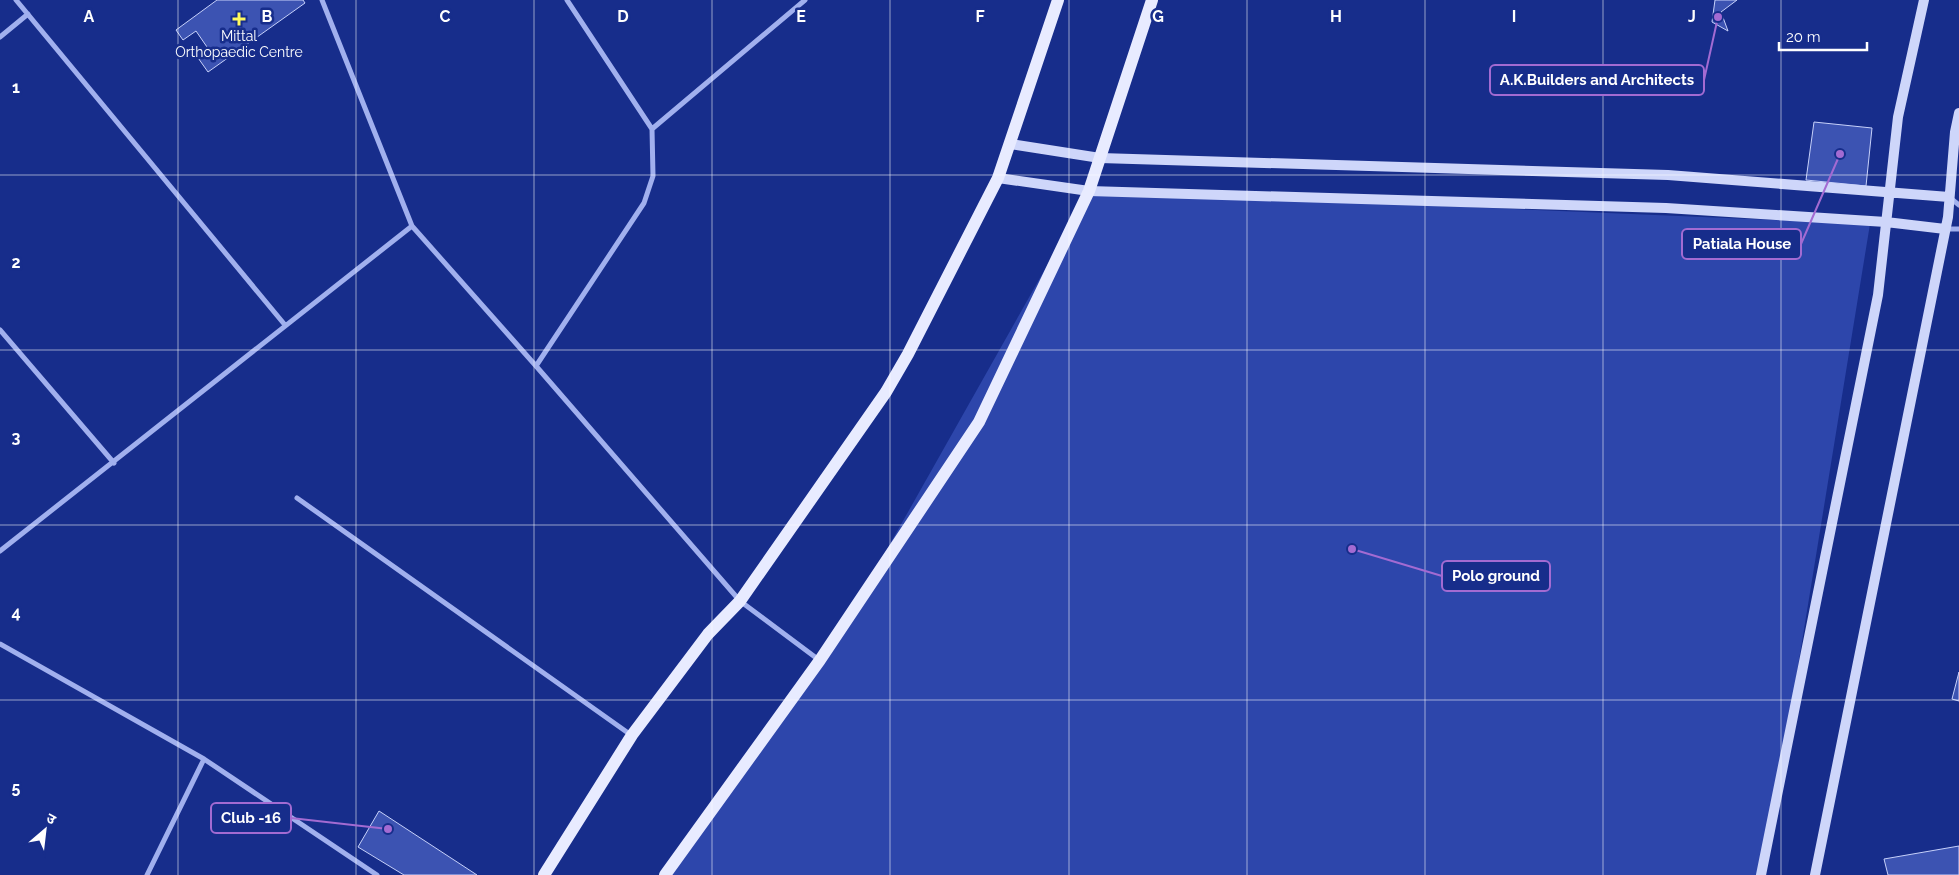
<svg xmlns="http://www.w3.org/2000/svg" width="1959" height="875" font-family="Raleway,'Noto Sans Devanagari',sans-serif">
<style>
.green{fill:#2d46ab}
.building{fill:#3c53b2;stroke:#c7d1fa}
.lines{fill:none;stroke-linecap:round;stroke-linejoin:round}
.street{stroke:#a1b0ee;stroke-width:5}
.secondary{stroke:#ced6fa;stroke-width:10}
.primary{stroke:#e8ebff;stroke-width:12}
.grid{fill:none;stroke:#fff;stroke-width:1;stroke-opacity:0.55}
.poi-dot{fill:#fff95e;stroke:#172d8b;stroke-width:2}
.labels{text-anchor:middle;stroke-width:5;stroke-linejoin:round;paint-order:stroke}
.poi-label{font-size:14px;fill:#fff;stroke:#172d8b}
.grid-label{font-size:16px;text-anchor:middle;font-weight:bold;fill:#fff;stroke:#172d8b;stroke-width:5;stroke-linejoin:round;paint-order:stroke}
.leader{fill:none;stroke:#a36bd2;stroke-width:2}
.callout-dot{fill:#a36bd2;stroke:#172d8b;stroke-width:2}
.callout{fill:#172d8b;stroke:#a36bd2;stroke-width:2}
.callout-label{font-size:15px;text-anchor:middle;font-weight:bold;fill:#fff}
</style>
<rect width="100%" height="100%" fill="#172d8b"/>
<path class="green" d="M1089,191L1870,224L1764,875H665L846,622Z"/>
<path class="building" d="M217,0H303L305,3L208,72L196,55L207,47L196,31L183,40L176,30Z
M1715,0H1737L1721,12L1728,31L1712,22Z
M1814,122L1872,128L1866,186L1806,180Z
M1959,672V701L1952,699Z
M379,811L477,875H404L358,847Z
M1959,846V875H1888L1884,859Z"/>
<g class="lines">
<path class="street" d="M16,0L285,325
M567,0L652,129L653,176L644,203L536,366L740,601L819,660
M0,37L28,14
M652,129L805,0
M1949,197L1959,205
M412,226L536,366
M1945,229H1959
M0,330L114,463
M297,498L631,735
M0,551L412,226L322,0
M0,644L204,759L377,875
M147,875L204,759"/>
<path class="secondary" d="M1010,144L1100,158L1668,175L1949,197
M998,178L1089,191L1666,208L1886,222L1945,229
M1761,875L1878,295L1898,117L1924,0
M1815,875L1948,217L1955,132L1959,113"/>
<path class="primary" d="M544,875L632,735L708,634L740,601L886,392L908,354L998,178L1058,0
M665,875L820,660L979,422L1089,191L1152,0"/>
</g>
<path class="grid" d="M178,0V875M356,0V875M534,0V875M712,0V875M890,0V875M1069,0V875M1247,0V875M1425,0V875M1603,0V875M1781,0V875M0,175H1959M0,350H1959M0,525H1959M0,700H1959"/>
<path class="poi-dot" d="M236.5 11.5h5v5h5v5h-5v5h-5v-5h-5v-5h5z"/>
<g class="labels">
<g class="poi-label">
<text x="239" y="41">Mittal<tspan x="239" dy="16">Orthopaedic Centre</tspan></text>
</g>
</g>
<g class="grid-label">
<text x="89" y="22">A</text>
<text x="267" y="22">B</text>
<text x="445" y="22">C</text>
<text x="623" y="22">D</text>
<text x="801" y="22">E</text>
<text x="980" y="22">F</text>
<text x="1158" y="22">G</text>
<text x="1336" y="22">H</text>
<text x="1514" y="22">I</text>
<text x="1692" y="22">J</text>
<text x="16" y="93">1</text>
<text x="16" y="268">2</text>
<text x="16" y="443">3</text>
<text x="16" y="618">4</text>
<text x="16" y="793">5</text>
</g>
<path class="leader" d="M1718 17L1704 80M1840 154L1801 244M1352 549L1442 576M388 829L291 818"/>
<g class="callout-dot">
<circle cx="1718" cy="17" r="5"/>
<circle cx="1840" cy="154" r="5"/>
<circle cx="1352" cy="549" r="5"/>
<circle cx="388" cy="829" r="5"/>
</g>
<g class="callout">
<rect x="1490" y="65" width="214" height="30" rx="5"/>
<rect x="1682" y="229" width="119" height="30" rx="5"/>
<rect x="1442" y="561" width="108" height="30" rx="5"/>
<rect x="211" y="803" width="80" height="30" rx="5"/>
</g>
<g class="callout-label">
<text x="1597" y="85">A.K.Builders and Architects</text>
<text x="1742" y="249">Patiala House</text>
<text x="1496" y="581">Polo ground</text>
<text x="251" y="823">Club -16</text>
</g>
<g transform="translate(45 830) rotate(28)" stroke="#172d8b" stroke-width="4" paint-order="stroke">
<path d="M0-4L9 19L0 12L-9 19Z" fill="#ffffff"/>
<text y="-8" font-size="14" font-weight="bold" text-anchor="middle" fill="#ffffff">उ</text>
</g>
<path d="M1779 42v8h88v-8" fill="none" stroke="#ffffff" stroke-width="2.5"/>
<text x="1786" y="42" font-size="15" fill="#ffffff" stroke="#172d8b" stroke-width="4" paint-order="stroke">20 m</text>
</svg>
